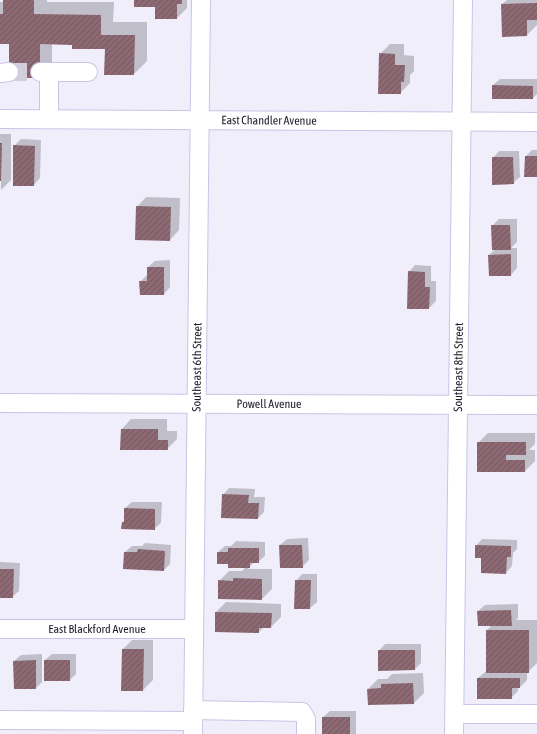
<svg xmlns="http://www.w3.org/2000/svg" width="537" height="734" font-family="'Asap Condensed',sans-serif">
<style>
.shadow{fill:#0003}
.building{fill:url(#building-hatch)}
.lines{fill:none;stroke-linecap:round;stroke-linejoin:round}
.minor-tunnel{stroke:#d2cedc;stroke-width:18;stroke-dasharray:18 9;stroke-linecap:butt}
.minor-casing{stroke:#cbc3e6;stroke-width:20}
.minor{stroke:#fff;stroke-width:18}
.labels{text-anchor:middle;stroke-width:3.5;stroke-linejoin:round;paint-order:stroke}
.street-label{font-size:12px;fill:#1f1c29;stroke:#fff}
</style>
<defs>
<pattern id="building-hatch" width="6" height="6" patternUnits="userSpaceOnUse"><rect width="6" height="6" fill="#8d6973"/><path d="M-1 1l2-2M0 6l6-6M5 7l2-2" fill="none" stroke="#73565e"/></pattern>
</defs>
<rect width="100%" height="100%" fill="#f1eefc"/>
<path class="shadow" d="M4,0H47V2H114L113,22H147V61L134,74L106,48L73,44H52V64L39,77L10,43H0V2H4Z
M135,0H187V8L177,18L156,6Z
M507,0H537V25L527,35L502,4Z
M390,44H404V55L414,56V71L410,75V83L400,93L380,54Z
M500,79H537V94L533,98L493,85Z
M0,134H11V180L1,190Z
M21,139L41,140L40,178L34,185L14,146Z
M532,150H537V176L526,156Z
M499,151H519L520,177L513,183L493,158Z
M146,197L180,198L179,230L170,240L137,207Z
M499,219H517V242L511,248H517V268L511,275L489,255L495,249L492,226Z
M170,260V287L164,294L140,282L147,275L148,267L155,261Z
M415,265L431,266V281H436V301L429,308L409,272Z
M131,419H167V431H177V439L167,449H121L122,429Z
M488,433H535V444L529,450H535V461L525,471H478V443Z
M229,488L255,489L254,497H265L264,512L258,518L223,495Z
M132,502H162L161,523L154,529L123,522L125,520V508Z
M308,538L309,560L302,567L280,545L287,539Z
M482,539L517,540V549L513,553L512,566L506,573L482,557L476,546Z
M236,541L265,542V556L258,562H254L248,569H272V589L262,599L219,581L229,571H242L246,567L229,563L218,552L225,546H231Z
M145,543L171,545L170,564L164,570L125,552L132,546H142Z
M0,562L20,563L19,591L12,597H0Z
M302,574H317V602L310,608L296,581Z
M226,602L281,604V617L271,627H264L259,632L216,612Z
M518,604V618L516,620H537V663L528,672H527V680L520,687H518V691L511,698L478,678L485,672H487V630L492,625L478,611L485,605Z
M132,640H153V680L143,690L123,649Z
M385,644H421V663L415,669L379,651Z
M42,654V682L36,688L14,661L21,655Z
M52,654H76V674L70,680L45,660Z
M423,673L424,693L414,703L368,689L378,679H387L392,674Z
M330,711H356V734H323V717Z"/>
<path class="building" d="M3,0H34V14L101,15V35H135L134,75H104L105,49H72V45L40,44V78H9V44H0V14H3Z
M134,0H182V4H177V19H155V7H134Z
M537,3V20H527V36L502,37L501,4Z
M379,53L395,54V65H405L404,82H401V94H378Z
M492,85L533,86V99H492Z
M0,143H2L1,181H0Z
M13,145L35,146L34,186H13Z
M525,156H537V177H524Z
M492,157H513L514,184L492,185Z
M136,206L171,207L170,241L135,240Z
M491,225H510L511,250H492Z
M511,254V276H489L488,255Z
M147,267H164V295H140L139,281H147Z
M408,271L425,272V287H430L429,309H407Z
M121,429H158V440H168V450H120Z
M477,442H526V455H506V460H525V472H477Z
M222,494L249,495L248,503H259L258,519L221,518Z
M124,508L155,509V530L121,529L122,522H124Z
M279,545H302L303,568H280Z
M475,545L511,546V557H507L506,574L481,573V558H475Z
M228,548H259V563H250V568H228V564H217V552H228Z
M138,549L165,551L164,571L123,569L124,552H137Z
M0,569H14L13,598H0Z
M233,578L262,579V600L218,599V580L233,581Z
M295,580H311L310,609H294Z
M511,610L512,626H478L477,611Z
M215,612L272,613L271,628H259V633L215,632Z
M486,630H529V673H486Z
M122,649H144L143,691H121Z
M378,650H415V670L378,671Z
M36,660V689H14L13,661Z
M44,660H70V681H44Z
M477,678H520V688H512V699H477Z
M413,683L414,704L368,705L367,689L381,688V684Z
M322,717H350V734H322Z"/>
<g class="lines">
<path class="minor-tunnel" d="M9,72H40"/>
<defs>
<g id="minor">
<path d="M40,72H88"/>
<path d="M49,72V119"/>
<path d="M0,73L9,72"/>
<path id="s1" d="M0,119L537,122"/>
<path id="s2" d="M0,403L537,405"/>
<path id="s3" d="M0,629H194"/>
<path d="M193,710L302,712L306,719V734"/>
<path d="M455,714H537"/>
<path d="M0,720L193,721"/>
<path id="s4" d="M193,734L201,0"/>
<path id="s5" d="M454,734L463,0"/>
</g>
</defs>
<use href="#minor" class="minor-casing"/>
<use href="#minor" class="minor"/>
</g>
<g class="labels">
<g class="street-label">
<text dy="4" stroke="none"><textPath href="#s1" startOffset="269">East Chandler Avenue</textPath></text>
<text dy="4" stroke="none"><textPath href="#s4" startOffset="367">Southeast 6th Street</textPath></text>
<text dy="4" stroke="none"><textPath href="#s5" startOffset="367">Southeast 8th Street</textPath></text>
<text dy="4" stroke="none"><textPath href="#s2" startOffset="269">Powell Avenue</textPath></text>
<text dy="4" stroke="none"><textPath href="#s3" startOffset="97">East Blackford Avenue</textPath></text>
</g>
</g>
</svg>
